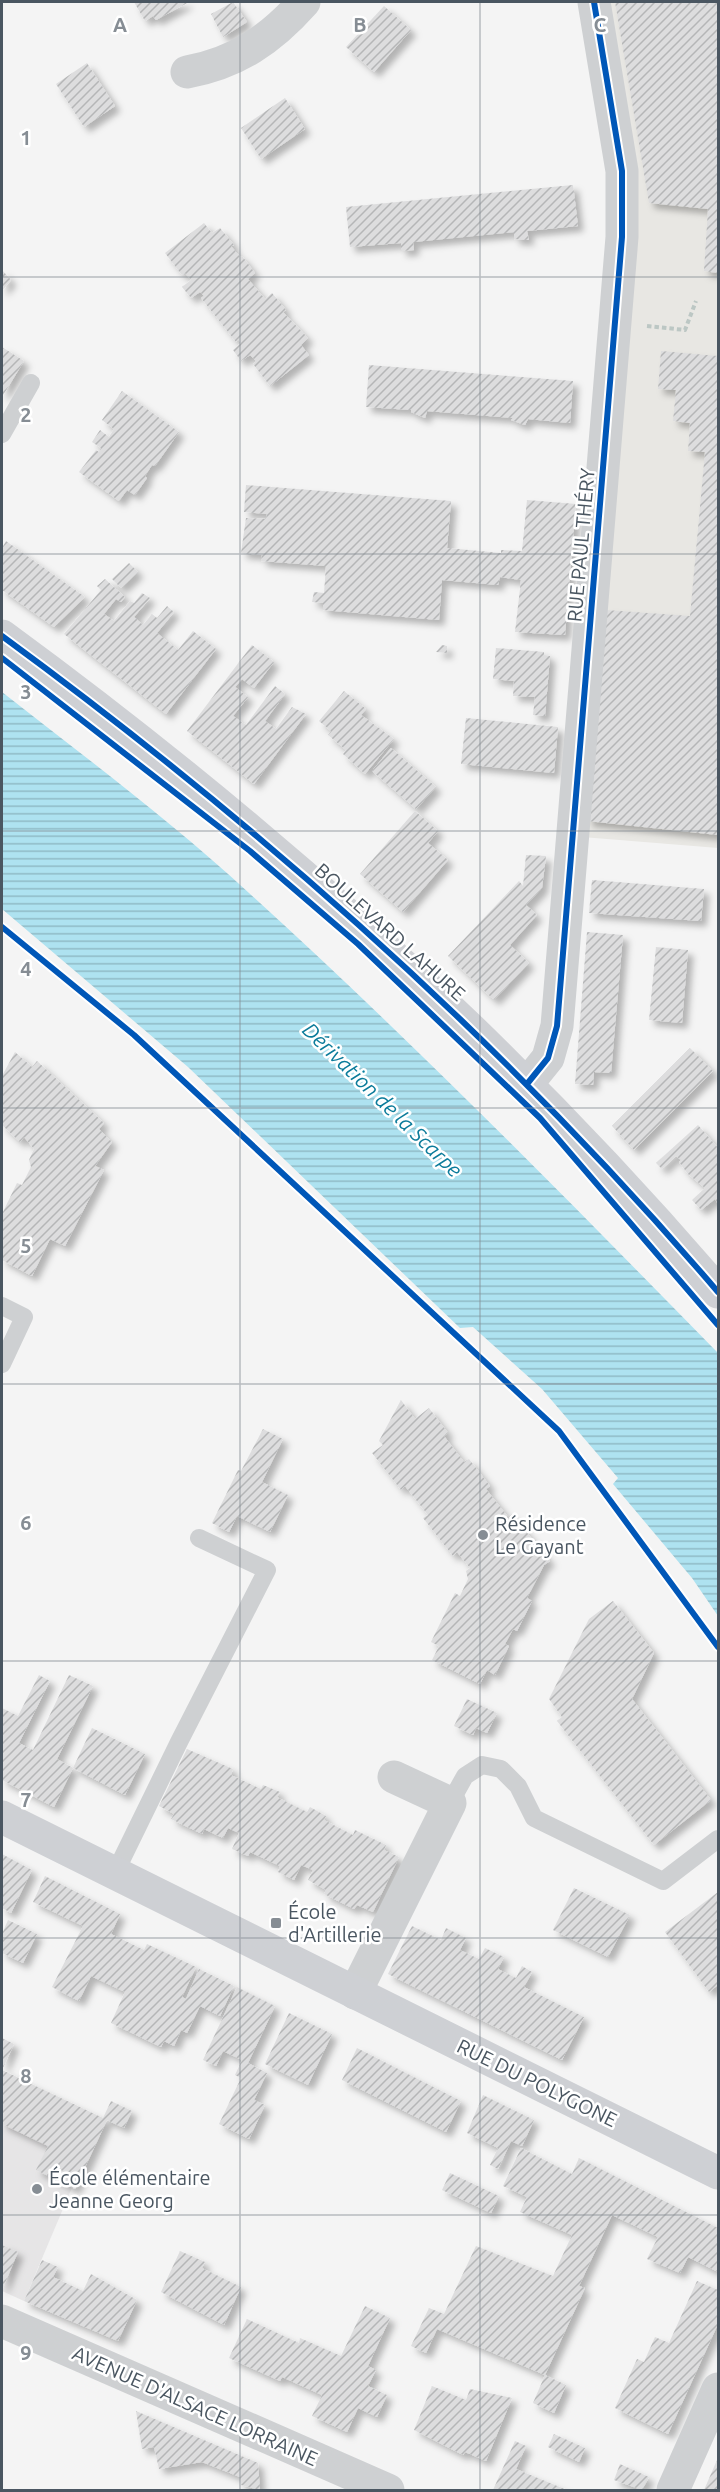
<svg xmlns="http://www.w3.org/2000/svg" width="720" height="2492" font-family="Ubuntu,sans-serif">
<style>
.commercial{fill:#e8e7e3}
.education{fill:#e6e5e6}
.water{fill:url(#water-rules)}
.building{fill:url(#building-hatch);filter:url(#shadow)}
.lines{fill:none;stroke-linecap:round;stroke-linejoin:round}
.path{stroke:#bcc7c4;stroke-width:4;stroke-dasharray:4.5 3;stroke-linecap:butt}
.lane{stroke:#ced0d2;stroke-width:18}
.street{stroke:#ced0d2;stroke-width:33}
.secondary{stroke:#ced0d4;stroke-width:33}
.cycleway-casing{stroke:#fff;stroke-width:10}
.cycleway{stroke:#0057b8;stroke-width:6}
.grid{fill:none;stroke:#868d94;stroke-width:1.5;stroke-opacity:0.55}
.poi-dot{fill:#868d94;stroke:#fff;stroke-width:2}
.labels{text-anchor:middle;stroke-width:5;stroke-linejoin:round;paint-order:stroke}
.street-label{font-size:20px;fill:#4a5661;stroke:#fff}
.poi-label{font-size:20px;fill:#4a5661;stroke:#fff;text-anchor:start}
.water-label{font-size:21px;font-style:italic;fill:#0c7c9b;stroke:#fff}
.grid-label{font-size:20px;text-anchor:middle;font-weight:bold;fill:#868d94;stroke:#fff;stroke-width:5;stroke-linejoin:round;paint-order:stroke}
</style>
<defs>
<pattern id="water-rules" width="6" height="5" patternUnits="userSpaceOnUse" patternTransform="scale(1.5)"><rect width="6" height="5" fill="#aee2f0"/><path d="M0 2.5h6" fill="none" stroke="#90bac6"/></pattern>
<pattern id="building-hatch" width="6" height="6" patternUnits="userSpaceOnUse" patternTransform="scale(1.5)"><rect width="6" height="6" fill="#ddddde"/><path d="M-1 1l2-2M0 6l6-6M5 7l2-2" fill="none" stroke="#b5b6b7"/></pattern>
<filter id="shadow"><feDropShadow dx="5.5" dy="5.5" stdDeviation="3" flood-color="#0004"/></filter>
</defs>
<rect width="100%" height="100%" fill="#f4f4f4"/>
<path class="commercial" d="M586,2H718V848L570,836L619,188Z"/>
<path class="education" d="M2,2071L101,2119L24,2301L2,2291Z"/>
<path class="water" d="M2,692C85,757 171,821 249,893C411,1040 565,1197 718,1353V1616L692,1578L613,1484L618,1478L542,1389L473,1327L460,1328L188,1067L2,909Z"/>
<path class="building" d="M134,2H189L156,20L153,16L145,21Z
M233,2L247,22L223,37L211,14Z
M615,2H718V273L704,271L708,209L649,203Z
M384,6L411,30L374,72L346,47Z
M87,63L115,106L84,127L56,84Z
M285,98L305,129L261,159L241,128Z
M573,185L578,226L527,231L529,240L514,239V232L413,242L414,250L401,251V243L350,247L346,207Z
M204,223L212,233L220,228L234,245L231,246L240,257L242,256L255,273L248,279L265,299L272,293L286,310L283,312L308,338L301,345L309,355L270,386L253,364L256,361L250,355L241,361L233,350L241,343L238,339L236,342L201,298L204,296L200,292L191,298L182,287L191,280L185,273L182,275L165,253Z
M2,270L11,280L2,291Z
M2,347L24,361L2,397Z
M661,351L718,356V835L587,821L606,610L690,616L705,452L688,451L690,423L673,421L676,390L658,389Z
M369,365L573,381L570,423L528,419L525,425L511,420L513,418L427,411L425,418L411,412V410L366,407Z
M122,391L179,432L155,466L152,465L145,476L147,478L135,495L127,490L119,501L79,472L96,450L99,452L101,448L92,442L100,430L109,437L114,429L102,420Z
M246,485L451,501L447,548L501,553V550L522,551L527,500L576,504L565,635L515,632L521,580L500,577L498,585L442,580L439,620L323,610V603L312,602L314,592L324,593L326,566L261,561L262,555L241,553L246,518L266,519L267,514L244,512Z
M6,541L85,597L54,627L2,590V548Z
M129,563L138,572L121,588L112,579Z
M105,579L125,597L121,602L116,599L104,614L114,621L130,601L134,603L142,593L150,598L134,617L143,625L152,614L157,618L167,606L174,612L157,633L178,650L193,631L216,649L166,714L64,634L101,590L97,586Z
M252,645L274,662L254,688L242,679L235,687L248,697L233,716L246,725L275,686L285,694L265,721L276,729L292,707L306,714L254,784L187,731Z
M442,645L447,646V653L436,652Z
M496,648L544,652V655L550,656L545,716L533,715L535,697L513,696L514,681L493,679Z
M344,691L366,709L361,715L394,739L365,774L343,754L346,750L328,735L331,731L319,721Z
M466,718L558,727L554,773L461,764Z
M391,748L436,787L416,809L372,771Z
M415,811L438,831L428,843L448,860L403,912L360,874Z
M526,855L546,856L542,888L526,905L537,915L510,945L529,963L494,1000L448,956L519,881L523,886Z
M592,880L704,889L701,921L589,913Z
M587,932L623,935L611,1073L594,1072L593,1085L575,1084Z
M656,947L688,950L682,1023L649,1020Z
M690,1048L713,1071L634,1150L612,1126Z
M15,1052L32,1067L37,1061L104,1123L99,1129L112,1142L95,1166L104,1170L65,1246L50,1239L32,1276L2,1260V1214L17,1183L22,1185L31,1167L29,1160L34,1149L24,1137L20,1142L2,1125V1076Z
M698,1125L718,1148V1204L715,1199L701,1210L692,1200L705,1188L688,1174L679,1162L681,1160L676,1156L662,1169L656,1163Z
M401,1400L415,1419L429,1408L448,1433L444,1436L464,1462L469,1459L490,1486L486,1489L508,1517L512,1514L550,1561L544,1565L527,1598L532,1601L517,1631L513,1629L505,1644L509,1646L495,1675L487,1670L480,1684L432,1660L439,1646L431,1642L455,1593L460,1596L468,1579L466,1571L470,1568L457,1552L453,1556L423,1518L428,1515L405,1486L401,1490L372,1453L383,1445L379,1441Z
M263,1429L283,1439L262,1482L288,1495L270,1532L237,1516L229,1532L212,1523L238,1470L241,1471Z
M613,1601L654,1653L632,1699L711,1800L654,1845L557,1721L562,1717L549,1699L589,1619Z
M39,1675L50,1681L19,1743L33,1750L69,1675L93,1686L57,1759L73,1768L54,1807L2,1780V1708L18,1716Z
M467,1699L497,1713L487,1733L476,1728L473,1735L454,1726Z
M92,1728L145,1754L125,1795L73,1768Z
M187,1749L233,1769L231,1775L261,1789L263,1785L280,1792L277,1797L307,1812L310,1807L326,1816L324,1820L353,1835L355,1830L386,1845L384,1850L399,1857L373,1912L357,1905L354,1909L324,1894L326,1890L308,1880L313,1870L301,1865L294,1880L278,1872L280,1866L250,1852L248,1856L232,1849L239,1833L228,1828L223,1838L204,1829L202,1834L171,1819L174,1814L159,1806Z
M2,1854L32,1870L11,1913L2,1908Z
M45,1876L120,1914L111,1934L144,1950L147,1944L196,1967L182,1997L186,1999L199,1969L234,1986L220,2016L200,2006L187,2033L181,2030L174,2046L164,2041L161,2047L111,2023L125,1992L91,1976L79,2001L52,1987L83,1926L33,1902Z
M574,1888L630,1915L608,1957L553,1930Z
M718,1892V1985L709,1992L665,1932Z
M8,1920L37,1934L23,1963L2,1953V1934Z
M412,1926L441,1940L446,1928L466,1938L460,1950L479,1959L485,1948L504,1957L498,1969L516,1978L522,1966L532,1972L524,1987L584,2017L562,2060L388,1974Z
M237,1987L275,2006L248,2063L267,2073L254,2100L265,2105L249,2139L219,2124L241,2078L235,2075L242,2060L223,2051L216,2066L203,2060Z
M289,2013L332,2034L308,2085L265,2064Z
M2,2038L14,2044L2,2070L103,2118L111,2101L132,2111L124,2128L107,2120L75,2189L36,2170L48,2146L2,2124Z
M357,2048L461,2101L446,2132L342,2080Z
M483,2095L534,2120L522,2146L511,2141L498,2169L490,2165L498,2148L467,2133Z
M521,2148L572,2174L579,2158L718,2228V2272L688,2257L680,2273L647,2259L658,2237L612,2215L579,2286L585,2288L545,2375L437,2329L426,2353L411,2346L429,2308L444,2314L476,2246L553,2276L572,2235L520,2212L527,2197L503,2186Z
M450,2173L499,2196L491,2213L442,2190Z
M2,2245L18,2252L2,2290Z
M180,2251L205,2262L202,2268L241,2287L224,2325L161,2292Z
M42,2260L58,2267L53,2277L83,2291L91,2274L137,2300L118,2341L24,2301Z
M697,2281L718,2290V2324L668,2434L615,2408L637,2359L644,2362L655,2337L669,2343Z
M365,2306L390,2318L368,2366L376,2370L368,2386L387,2395L377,2417L358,2408L347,2432L312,2416L322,2395L282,2377L280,2381L229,2358L247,2319L299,2343L300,2338L341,2356Z
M545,2375L566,2385L554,2413L533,2403Z
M432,2386L466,2400L470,2389L512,2398L486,2461L465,2452L463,2455L414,2430Z
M136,2411L258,2463L260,2490L241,2485L240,2477L202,2462L159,2469L154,2447L142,2449Z
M554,2434L585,2448L579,2462L548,2447Z
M515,2441L526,2446L516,2469L567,2490H493Z
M718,2458V2490H704L714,2467Z
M620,2464L649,2477L642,2490L614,2480Z"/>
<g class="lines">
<path class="path" d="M647,326L685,330L696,301"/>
<path class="lane" d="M2,434L31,383
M2,1306L24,1317L2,1364
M450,1803L465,1776L482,1765L501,1769L518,1786L534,1818L663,1881L718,1839
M115,1873L179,1742L267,1570L199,1538"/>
<path class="street" d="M187,72C237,63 271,39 304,2
M527,1084L548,1058L557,1026L622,237V171L594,2
M355,1993L450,1803L394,1777
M2,2321L388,2490
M673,2490L718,2389"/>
<path class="secondary" d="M2,636C264,828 507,1045 718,1292
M2,1817L718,2173"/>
<defs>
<path id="cycleway" d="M2,636C264,828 507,1045 718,1292
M2,658L250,851L358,944L540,1118L718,1325
M2,927L134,1035L559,1431L718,1647
M527,1084L548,1058L557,1026L622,237V171L594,2"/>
</defs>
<use href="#cycleway" class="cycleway-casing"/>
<use href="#cycleway" class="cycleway"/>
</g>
<path class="grid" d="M240,2V2490M480,2V2490M2,277H718M2,554H718M2,831H718M2,1108H718M2,1384H718M2,1661H718M2,1938H718M2,2215H718"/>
<g class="poi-dot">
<circle cx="483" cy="1535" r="6"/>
<rect x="270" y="1917" width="12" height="12" rx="3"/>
<circle cx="37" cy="2189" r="6"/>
</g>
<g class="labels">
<g class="street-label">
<text transform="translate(581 545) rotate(-85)" y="7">RUE PAUL THÉRY</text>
<text transform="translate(390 932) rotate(42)" y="7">BOULEVARD LAHURE</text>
<text transform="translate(537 2083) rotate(26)" y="7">RUE DU POLYGONE</text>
<text transform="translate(195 2406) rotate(24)" y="7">AVENUE D'ALSACE LORRAINE</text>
</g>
<g class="poi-label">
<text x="495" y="1531">Résidence<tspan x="495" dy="23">Le Gayant</tspan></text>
<text x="288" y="1919">École<tspan x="288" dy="23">d'Artillerie</tspan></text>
<text x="49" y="2185">École élémentaire<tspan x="49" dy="23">Jeanne Georg</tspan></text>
</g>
<g class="water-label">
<text transform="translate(382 1100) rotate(44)" y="7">Dérivation de la Scarpe</text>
</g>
</g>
<g class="grid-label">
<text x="120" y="32">A</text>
<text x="360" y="32">B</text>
<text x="600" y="32">C</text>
<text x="26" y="145">1</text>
<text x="26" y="422">2</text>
<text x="26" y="699">3</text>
<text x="26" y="976">4</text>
<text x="26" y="1253">5</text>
<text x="26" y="1530">6</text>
<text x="26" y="1807">7</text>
<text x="26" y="2083">8</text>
<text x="26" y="2360">9</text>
</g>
<rect width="720" height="2492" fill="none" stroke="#4a5661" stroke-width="6"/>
</svg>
